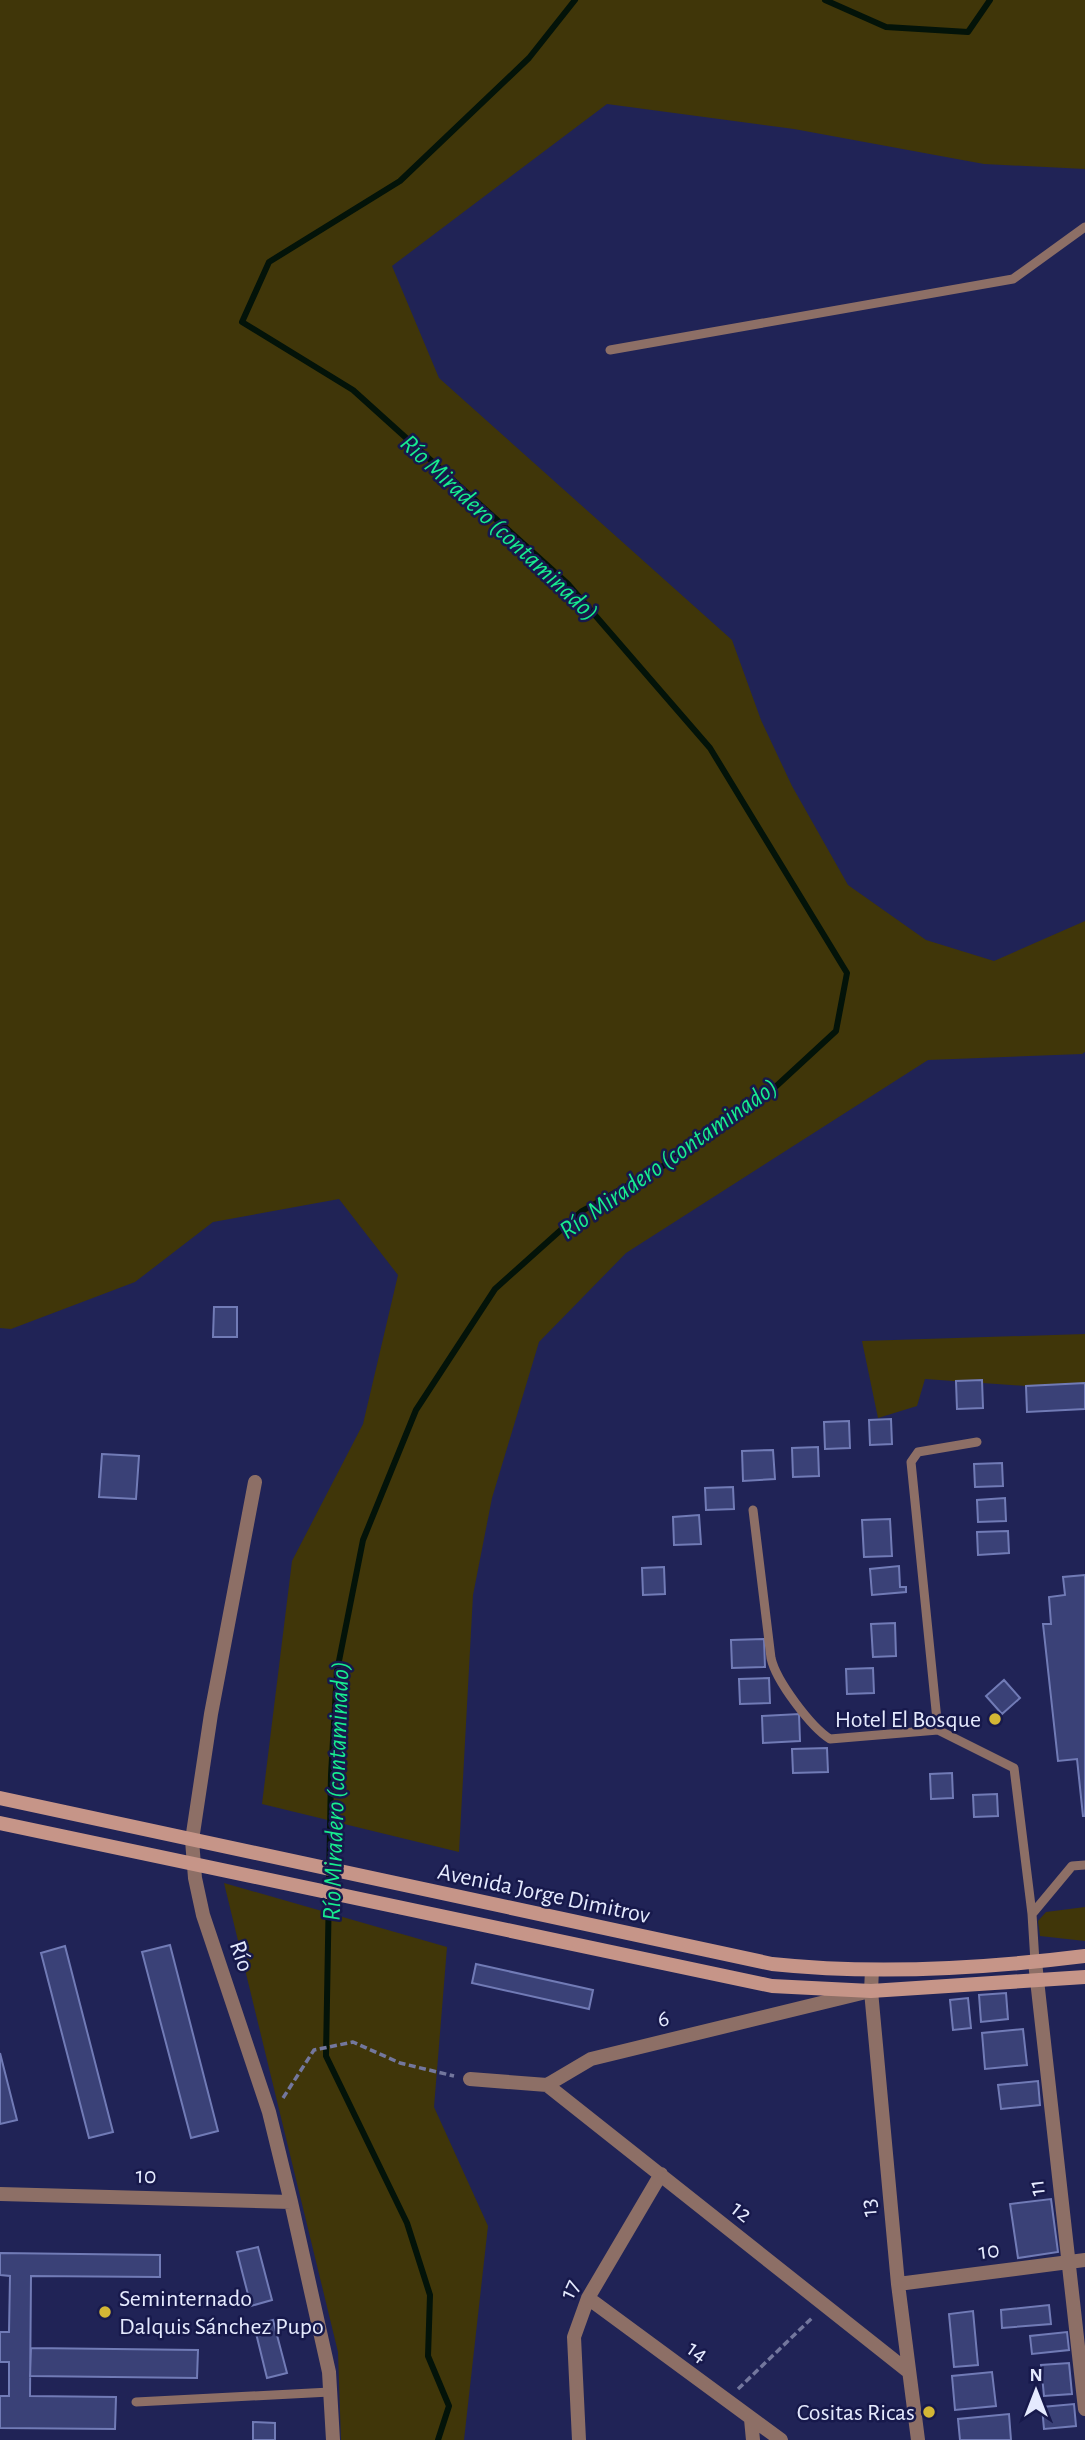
<svg xmlns="http://www.w3.org/2000/svg" width="1085" height="2440" font-family="'Alegreya Sans',sans-serif">
<style>
.green{fill:#403609}
.lines{fill:none;stroke-linecap:round;stroke-linejoin:round}
.stream{stroke:#031309;stroke-width:6}
.building{fill:#3a4177;stroke:#717bb6;stroke-width:2}
.path{stroke:#73779d;stroke-width:3.5;stroke-dasharray:7 3.5;stroke-linecap:butt}
.service{stroke:#8d6f66;stroke-width:9}
.minor{stroke:#8d6f66;stroke-width:14}
.secondary{stroke:#c69588;stroke-width:14}
.poi-dot{fill:#d3b635;stroke:#17194b;stroke-width:2.5}
.labels{text-anchor:middle;stroke-width:5;stroke-linejoin:round;paint-order:stroke}
.poi-label{font-size:24px;fill:#e5eafe;stroke:#17194b;text-anchor:end}
.street-label{font-size:24px;fill:#e5eafe;stroke:#17194b}
.water-label{font-size:26px;font-style:italic;fill:#17ed8f;stroke:#17194b}
</style>
<rect width="100%" height="100%" fill="#202356"/>
<path class="green" d="M0,0H1085V169L984,164L794,129L607,104L392,266L439,378L732,640L761,720L792,786L848,885L926,940L994,961L1085,921V1052L1082,1054L928,1060L626,1253L539,1342L492,1498L473,1595L459,1852L262,1804L292,1561L363,1424L398,1275L339,1199L213,1222L135,1282L11,1329L0,1328Z
M1085,1334V1383L1026,1386L925,1379L917,1406L878,1418L862,1341Z
M224,1883L447,1947L434,2107L488,2226L464,2440H341L338,2352Z
M1085,1907V1941L1040,1936L1038,1921L1046,1912Z"/>
<g class="lines">
<path class="stream" d="M825,0L886,27L968,32L990,0
M438,2440L449,2406L428,2356L430,2295L407,2223L326,2056L331,1775L337,1671L363,1540L416,1410L495,1289L582,1211L663,1166L771,1091L836,1031L847,973L710,748L568,584L353,390L242,322L269,262L400,181L529,58L575,0"/>
</g>
<path class="building" d="M214,1307H237V1337H213Z
M982,1380L983,1408L957,1409L956,1381Z
M1085,1383V1409L1027,1412L1026,1386Z
M891,1419L892,1444L870,1445L869,1420Z
M849,1421L850,1448L825,1449L824,1422Z
M818,1447L819,1476L793,1477L792,1448Z
M773,1450L775,1479L743,1481L742,1451Z
M102,1454L139,1456L136,1499L99,1497Z
M1002,1463L1003,1486L975,1487L974,1464Z
M733,1487L734,1509L706,1510L705,1488Z
M1005,1498L1006,1521L978,1522L977,1500Z
M699,1515L701,1544L674,1545L673,1517Z
M890,1519L892,1556L864,1557L862,1520Z
M1008,1531L1009,1553L978,1555L977,1532Z
M899,1566L900,1587H906V1592L872,1595L870,1569Z
M664,1567L665,1594L643,1595L642,1568Z
M1085,1575V1816H1083L1077,1759L1058,1761L1043,1624H1051L1049,1597L1065,1595L1063,1577Z
M895,1623L896,1656L873,1657L871,1624Z
M764,1639L765,1667L732,1668L731,1640Z
M873,1668L874,1693L847,1694L846,1669Z
M769,1678L770,1703L740,1704L739,1679Z
M1004,1680L1020,1698L1002,1714L986,1696Z
M799,1714L800,1741L763,1743L762,1716Z
M827,1748L828,1772L793,1773L792,1749Z
M952,1773L953,1798L931,1799L930,1774Z
M997,1794L998,1816L974,1817L973,1795Z
M170,1945L218,2131L191,2138L142,1952Z
M65,1946L113,2132L89,2138L41,1953Z
M476,1964L593,1990L589,2009L472,1983Z
M1006,1993L1008,2019L981,2022L979,1995Z
M968,1998L971,2028L953,2030L950,2000Z
M1023,2029L1027,2065L985,2069L982,2033Z
M0,2053L17,2120L0,2124Z
M1038,2081L1040,2105L1001,2109L998,2085Z
M1051,2199L1058,2252L1018,2258L1010,2204Z
M258,2247L272,2300L251,2306L237,2252Z
M0,2253L160,2255V2277L31,2276L30,2396L116,2397L115,2429L0,2428V2396H9V2362H0V2332H9L10,2276L0,2275Z
M1049,2305L1051,2324L1002,2328L1001,2310Z
M973,2311L978,2365L954,2367L949,2314Z
M273,2320L287,2373L267,2378L254,2325Z
M1067,2332L1069,2350L1032,2354L1030,2336Z
M31,2348L198,2350L197,2378L30,2376Z
M1069,2363L1072,2394L1044,2396L1041,2365Z
M992,2372L996,2406L955,2410L952,2376Z
M1074,2404L1076,2426L1044,2429L1042,2407Z
M1009,2414L1011,2440H960L958,2419Z
M253,2422L275,2423V2440H253Z"/>
<g class="lines">
<path class="path" d="M283,2098L314,2050L353,2042L400,2063L454,2076
M738,2389L813,2317"/>
<path class="service" d="M610,350L1013,279L1085,227
M753,1510L771,1658C776,1681 811,1727 830,1739L938,1730L1014,1768L1032,1914
M938,1730L911,1462L918,1452L977,1442
M1035,1962L1032,1914L1072,1866L1085,1865
M136,2402L330,2392"/>
<path class="minor" d="M255,1482L211,1714L192,1840L195,1878L203,1915L269,2112L291,2202L329,2372L333,2440
M1035,1962L1085,2409
M872,1970L871,1991L898,2284L918,2440
M470,2079L547,2085L591,2059L866,1992
M547,2085L909,2372
M0,2194L291,2202
M898,2284L1085,2260
M588,2298L781,2440
M751,2419L753,2440
M579,2440L574,2337L588,2298L661,2174"/>
<path class="secondary" d="M0,1798L772,1964C876,1975 981,1969 1085,1956
M0,1823L772,1986L871,1991L1085,1977"/>
</g>
<g class="poi-dot">
<circle cx="995" cy="1719" r="7"/>
<circle cx="105" cy="2312" r="7"/>
<circle cx="929" cy="2412" r="7"/>
</g>
<g class="labels">
<g class="poi-label">
<text x="981" y="1727">Hotel El Bosque</text>
<text x="119" y="2306" text-anchor="start">Seminternado<tspan x="119" dy="28">Dalquis Sánchez Pupo</tspan></text>
<text x="915" y="2420">Cositas Ricas</text>
</g>
<g class="street-label">
<text transform="translate(544 1893) rotate(12)" y="8">Avenida Jorge Dimitrov</text>
<text transform="translate(242 1956) rotate(71)" y="8">Río</text>
<text transform="translate(663 2018) rotate(-14)" y="8">6</text>
<text transform="translate(146 2175) rotate(1)" y="8">10</text>
<text transform="translate(1036 2188) rotate(-97)" y="8">11</text>
<text transform="translate(868 2208) rotate(-95)" y="8">13</text>
<text transform="translate(742 2211) rotate(39)" y="8">12</text>
<text transform="translate(989 2250) rotate(-7)" y="8">10</text>
<text transform="translate(569 2289) rotate(-65)" y="8">17</text>
<text transform="translate(698 2351) rotate(36)" y="8">14</text>
</g>
<g class="water-label">
<text transform="translate(500 527) rotate(43)" y="9">Río Miradero (contaminado)</text>
<text transform="translate(668 1158) rotate(-35)" y="9">Río Miradero (contaminado)</text>
<text transform="translate(335 1791) rotate(-88)" y="9">Río Miradero (contaminado)</text>
</g>
</g>
<g transform="translate(1036 2391)" stroke="#17194b" stroke-width="5" paint-order="stroke">
<path d="M0-5L12 26L0 18L-12 26Z" fill="#e5eafe"/>
<text y="-10" font-size="19" font-weight="bold" text-anchor="middle" fill="#e5eafe">N</text>
</g>
</svg>
